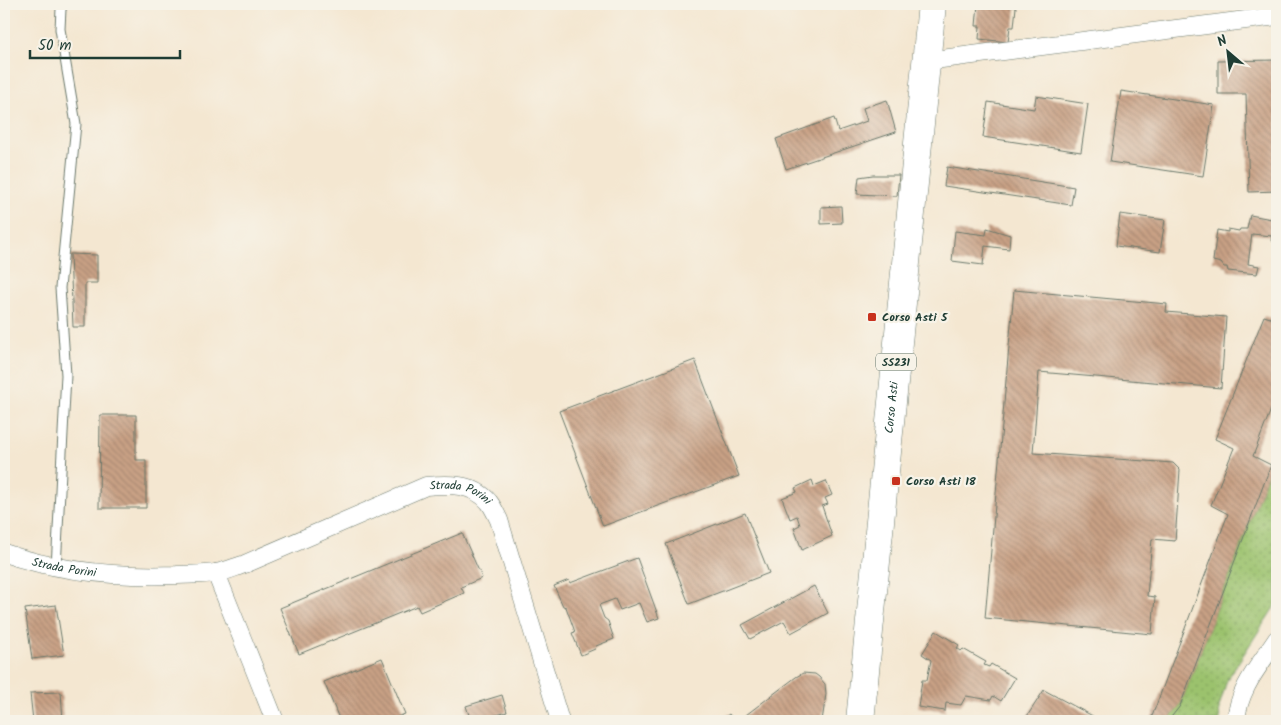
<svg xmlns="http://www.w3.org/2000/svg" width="1281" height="725" font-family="Kalam,sans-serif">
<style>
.grass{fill:url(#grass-dots);stroke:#5d8050}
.building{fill:url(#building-back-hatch)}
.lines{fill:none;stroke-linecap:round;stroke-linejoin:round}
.service-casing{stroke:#6a786b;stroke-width:11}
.minor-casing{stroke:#6a786b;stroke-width:19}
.primary-casing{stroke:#6a786b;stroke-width:29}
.service{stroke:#fff;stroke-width:9}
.minor{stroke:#fff;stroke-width:18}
.primary{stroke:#fff;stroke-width:28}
.poi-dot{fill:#c8321e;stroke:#f7f3e8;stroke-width:2}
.labels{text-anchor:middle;stroke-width:4.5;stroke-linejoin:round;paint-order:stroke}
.shield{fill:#f7f3e8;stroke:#60746a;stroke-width:1}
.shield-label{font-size:11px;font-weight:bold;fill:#1f3d34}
.poi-label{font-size:12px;font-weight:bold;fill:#1f3d34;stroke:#f7f3e8;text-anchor:start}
.street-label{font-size:12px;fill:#1f3d34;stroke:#f7f3e8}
</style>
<defs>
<pattern id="grass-dots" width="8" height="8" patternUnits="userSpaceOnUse" patternTransform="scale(1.25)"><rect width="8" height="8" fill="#9bc26d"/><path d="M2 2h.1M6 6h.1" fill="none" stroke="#7e9f5a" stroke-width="1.8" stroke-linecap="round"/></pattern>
<pattern id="building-back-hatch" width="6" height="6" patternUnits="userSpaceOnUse" patternTransform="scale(1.25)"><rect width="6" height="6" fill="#c9a185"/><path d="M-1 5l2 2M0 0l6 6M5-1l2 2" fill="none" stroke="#a3846e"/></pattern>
</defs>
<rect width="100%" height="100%" fill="#f7f3e8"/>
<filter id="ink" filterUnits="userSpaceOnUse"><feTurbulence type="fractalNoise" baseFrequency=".02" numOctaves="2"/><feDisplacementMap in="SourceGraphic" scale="10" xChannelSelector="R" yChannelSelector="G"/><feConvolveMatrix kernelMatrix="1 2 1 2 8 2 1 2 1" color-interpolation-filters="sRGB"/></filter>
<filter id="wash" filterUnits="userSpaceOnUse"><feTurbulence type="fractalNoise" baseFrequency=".0096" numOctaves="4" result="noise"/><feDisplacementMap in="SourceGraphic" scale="20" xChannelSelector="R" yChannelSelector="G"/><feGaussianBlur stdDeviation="1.12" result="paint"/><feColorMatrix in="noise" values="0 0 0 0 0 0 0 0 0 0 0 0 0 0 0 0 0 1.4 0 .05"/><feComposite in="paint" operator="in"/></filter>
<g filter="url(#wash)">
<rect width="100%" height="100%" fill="#f4e7d1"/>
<path class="grass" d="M1277,450V603L1227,680L1219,707L1220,721H1168L1180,706Z"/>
<g id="blocks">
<path class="building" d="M978,4L1016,7L1014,27H1010L1008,42L979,39L980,26H976Z
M1277,60V191L1249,192L1246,94H1218V61Z
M1121,91L1214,105L1203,176L1110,162Z
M1036,96L1088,104L1081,152L983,137L988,102L1034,109Z
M887,100L896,132L786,169L776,139L834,118L838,131L867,121L863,108Z
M947,167L1074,187L1071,205L944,186Z
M873,175H899L897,196L857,194L859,177Z
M841,206L842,223L821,224V207Z
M1120,214L1165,220L1160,252L1116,246Z
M1250,215L1277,220V242L1271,241L1272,236L1252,234L1248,264L1259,266L1257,274L1228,271L1227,267H1224L1221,263L1213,261L1217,230L1228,232V229L1239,231L1240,229H1247Z
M987,228L1010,235L1009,249L985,246L983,265L952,261L955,231L986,235Z
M70,254L97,255V283H85V327H73Z
M1014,290L1167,304L1166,312L1226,317L1221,388L1039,372L1033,453L1173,463L1180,470L1175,541L1152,539L1147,596L1155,597L1152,634L985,618Z
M1264,316L1277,320V394L1253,456L1271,465L1180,706L1168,721H1154L1151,719L1228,514L1211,505L1234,448L1215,439Z
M695,360L739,476L603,526L559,411Z
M100,415H136V460H146V508H99Z
M812,480L814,486L826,481L832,495L825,498L828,504L822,506L832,536L802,550L794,528L800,525L797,516L790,519L782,498L797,492L795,488Z
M745,513L769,573L689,604L666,544Z
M462,533L482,578L461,587L464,593L420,612L417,606L299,654L280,608Z
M637,558L659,618L647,622L639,603L620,610L615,599L599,605L604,618L608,621L614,639L596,646L595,649L581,655L572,633L575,632L566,607L563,606L554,586L569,580L570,583Z
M814,586L828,613L791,633L784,621L750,639L742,625Z
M56,605L64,655L32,659L25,609Z
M936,631L959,645L957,648L961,651L963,649L986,662L984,665L989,667L991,664L1015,678L1001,701L993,696L991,700L966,696L961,705L946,703L945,711L918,707L922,680H927L931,660L922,654Z
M382,658L405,714L387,721H340L324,682Z
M803,673L815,674L819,677L825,684L826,694L822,721H738L796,677Z
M1044,690L1102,721H1024Z
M61,692L63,721H33L30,693Z
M502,695L507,712L476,721H471L466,706Z
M729,714L735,721H720Z"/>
</g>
</g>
<g filter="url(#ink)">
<use href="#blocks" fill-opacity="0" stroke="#6a786b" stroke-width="1"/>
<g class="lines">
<defs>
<path id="service" d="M56,568L66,375L60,288L76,124L60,29L61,9L64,4"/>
<g id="minor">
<path d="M926,61L1277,16"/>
<path id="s1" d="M4,553C59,572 119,577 177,575C190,574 203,575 215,573C225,572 235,567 245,564L426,486C449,484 473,483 489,502C493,507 496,514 499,520L560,721"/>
<path d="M216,573L275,721"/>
<path d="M1236,721C1238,689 1260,665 1277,639"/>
</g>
<g id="primary">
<path id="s2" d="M860,721L932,4"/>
</g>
</defs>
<use href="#service" class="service-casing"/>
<use href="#minor" class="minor-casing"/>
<use href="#primary" class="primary-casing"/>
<use href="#service" class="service"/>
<use href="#minor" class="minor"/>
<use href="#primary" class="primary"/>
</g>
</g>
<g class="poi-dot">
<rect x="867" y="312" width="10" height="10" rx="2.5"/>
<rect x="891" y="476" width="10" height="10" rx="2.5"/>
</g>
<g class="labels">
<rect class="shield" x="876" y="353.5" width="40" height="17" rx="4"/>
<g class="shield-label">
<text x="896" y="366">SS231</text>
</g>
<g class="poi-label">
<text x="882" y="321">Corso Asti 5</text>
<text x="906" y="485">Corso Asti 18</text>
</g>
<g class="street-label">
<text dy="4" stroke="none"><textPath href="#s2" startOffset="315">Corso Asti</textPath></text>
<text dy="4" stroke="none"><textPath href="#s1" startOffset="478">Strada Porini</textPath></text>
<text dy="4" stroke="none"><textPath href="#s1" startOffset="62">Strada Porini</textPath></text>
</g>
</g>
<rect width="1281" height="725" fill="none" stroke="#f7f3e8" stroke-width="20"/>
<g transform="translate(1228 52) rotate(332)" stroke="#f7f3e8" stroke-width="4" paint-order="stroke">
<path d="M0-4L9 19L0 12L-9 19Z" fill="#1f3d34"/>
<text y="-8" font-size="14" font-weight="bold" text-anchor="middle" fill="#1f3d34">N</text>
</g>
<path d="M30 50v8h150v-8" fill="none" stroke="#1f3d34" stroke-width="2.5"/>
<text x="38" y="50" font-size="15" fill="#1f3d34" stroke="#f7f3e8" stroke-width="4" paint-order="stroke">50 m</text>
</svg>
